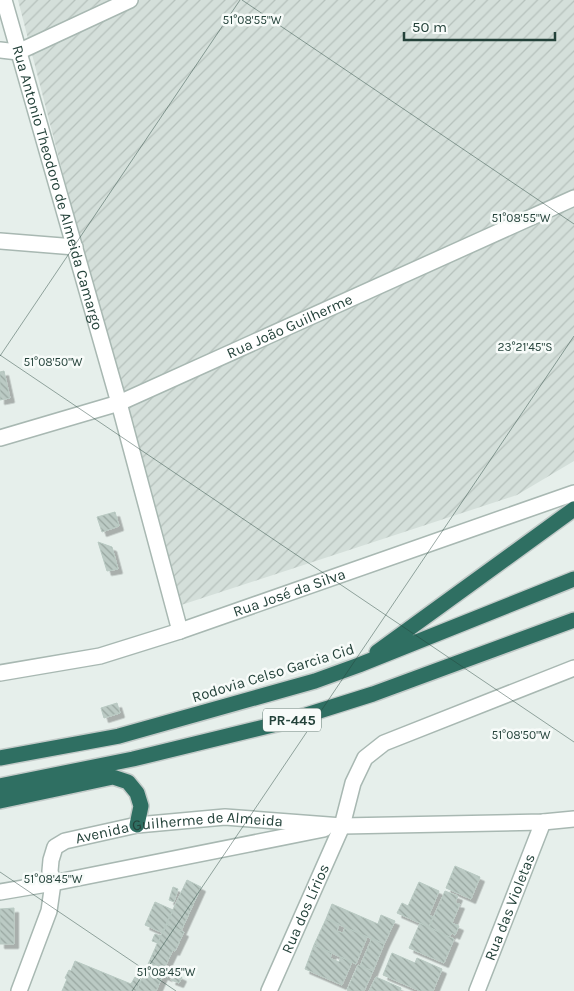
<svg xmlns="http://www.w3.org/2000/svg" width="574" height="991" font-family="Karla,sans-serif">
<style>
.industrial{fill:url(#industrial-furrows)}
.building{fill:url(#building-back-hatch);stroke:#b8c9c2;filter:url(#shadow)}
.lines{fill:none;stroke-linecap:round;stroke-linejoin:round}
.minor-casing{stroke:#a8b8b2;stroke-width:18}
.highway-casing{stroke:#c2cac8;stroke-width:18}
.minor{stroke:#fff;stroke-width:15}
.highway{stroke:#2f6f62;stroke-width:15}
.ticks{fill:none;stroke:#24423a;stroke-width:1;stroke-opacity:0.45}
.labels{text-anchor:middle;stroke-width:5;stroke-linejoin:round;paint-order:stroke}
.shield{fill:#f7fbf9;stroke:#637a73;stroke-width:1}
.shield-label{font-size:14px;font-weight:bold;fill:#24423a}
.street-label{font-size:15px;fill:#24423a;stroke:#f7fbf9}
.ticks-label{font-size:12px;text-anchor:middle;fill:#24423a;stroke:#f7fbf9;stroke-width:5;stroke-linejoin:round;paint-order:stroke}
</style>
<defs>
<pattern id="industrial-furrows" width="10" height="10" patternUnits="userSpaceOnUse" patternTransform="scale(1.25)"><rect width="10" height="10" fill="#d4dfda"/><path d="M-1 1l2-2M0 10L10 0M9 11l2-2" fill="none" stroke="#b6c1bc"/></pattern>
<pattern id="building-back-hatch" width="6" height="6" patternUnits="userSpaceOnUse" patternTransform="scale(1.25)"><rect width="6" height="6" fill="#bbcac4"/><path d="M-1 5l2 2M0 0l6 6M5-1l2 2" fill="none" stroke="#98a6a0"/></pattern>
<filter id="shadow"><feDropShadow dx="4.5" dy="4.5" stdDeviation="0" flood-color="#0004"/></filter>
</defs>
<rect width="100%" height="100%" fill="#e6efeb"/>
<path class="industrial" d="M18,0H574V461L517,495L175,607Z"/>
<path class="building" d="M4,371L10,398L0,400V372Z
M115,512L119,526L102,532L97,517Z
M98,542L112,547L118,569L107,571Z
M117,703L120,713L104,718L101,708Z
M455,866L480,877L471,899L446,888Z
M187,880L201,887L181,931L166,924Z
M419,882L439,891L429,915L433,917L429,927L397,913L402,903L408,906Z
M173,887L178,889L174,902L169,900Z
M445,891L458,896L455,903L460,904L452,923L459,926L455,935L452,933L449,937L429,927Z
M155,902L173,910L163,933L145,925Z
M332,904L378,924L381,915L395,921L384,944L326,919Z
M14,908V944H0V909Z
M326,919L339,924L337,931L343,933L345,927L367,937L356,964L314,945Z
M420,923L454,939L444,963L409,948Z
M166,924L184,932L175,951L173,950L164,969L149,962Z
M155,934L161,936L158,943L152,941Z
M372,938L384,944L373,971L360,966Z
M314,945L332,953L330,958L339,962L341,957L352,962L342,985L305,969Z
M392,953L415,963L417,958L442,969L433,991H420L383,975Z
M75,961L131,984L135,977L141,981L136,991H62L67,979L65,978L69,970L71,971Z
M149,962L171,972L168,977L163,975L156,991H138L137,990Z
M358,965L373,971L364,991H349L347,990Z
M174,973L182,977L179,983L171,980Z
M376,977L401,988L400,991H369Z"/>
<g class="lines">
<defs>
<g id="minor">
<path id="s1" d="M4,0L119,403L180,631"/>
<path d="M0,50L18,52L130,0"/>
<path d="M0,241L75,247"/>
<path id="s2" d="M0,438L119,403L574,198"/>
<path id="s3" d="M0,673L100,656L180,631L574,493"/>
<path d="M0,892L53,883L324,829"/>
<path id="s4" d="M19,991L49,911L53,883L50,871L51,860L55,847L65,841L137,825L225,817L342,826L543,822L574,819"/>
<path id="s5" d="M269,991L342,826L353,783L365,758L384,743L574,668"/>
<path id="s6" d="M477,991L543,822"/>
</g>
<path id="highway" d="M377,652L574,509
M0,758L119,736L315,681L359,665L574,579
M0,786L133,759L281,723L373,694L574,620
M0,801L113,777L128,782L137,793L141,806L137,825"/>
</defs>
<use href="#minor" class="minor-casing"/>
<use href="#highway" class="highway-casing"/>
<use href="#minor" class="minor"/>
<use href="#highway" class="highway"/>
</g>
<path class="ticks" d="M242,0L574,224M0,355L574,742M0,356L240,0M0,872L176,991M132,991L574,336"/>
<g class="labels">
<rect class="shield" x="263" y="708.5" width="58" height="23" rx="4"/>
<g class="shield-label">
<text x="292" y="725">PR-445</text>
</g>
<g class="street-label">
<text dy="5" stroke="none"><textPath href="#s1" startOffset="195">Rua Antonio Theodoro de Almeida Camargo</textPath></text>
<text dy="5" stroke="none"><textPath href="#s2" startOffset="311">Rua João Guilherme</textPath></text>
<text dy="5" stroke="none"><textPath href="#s3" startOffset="301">Rua José da Silva</textPath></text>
<text transform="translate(273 673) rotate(-17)" y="5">Rodovia Celso Garcia Cid</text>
<text dy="5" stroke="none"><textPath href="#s4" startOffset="278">Avenida Guilherme de Almeida</textPath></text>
<text dy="5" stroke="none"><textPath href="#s6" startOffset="90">Rua das Violetas</textPath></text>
<text dy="5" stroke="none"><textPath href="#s5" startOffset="90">Rua dos Lírios</textPath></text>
</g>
</g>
<g class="ticks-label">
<text x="252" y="24">51°08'55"W</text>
<text x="521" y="222">51°08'55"W</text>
<text x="525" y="351">23°21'45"S</text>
<text x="53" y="366">51°08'50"W</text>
<text x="521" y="739">51°08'50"W</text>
<text x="53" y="883">51°08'45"W</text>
<text x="166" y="976">51°08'45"W</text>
</g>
<path d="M404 32v8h151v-8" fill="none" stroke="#24423a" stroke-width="2.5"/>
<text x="412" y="32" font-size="15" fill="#24423a" stroke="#f7fbf9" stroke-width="4" paint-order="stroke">50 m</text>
</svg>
